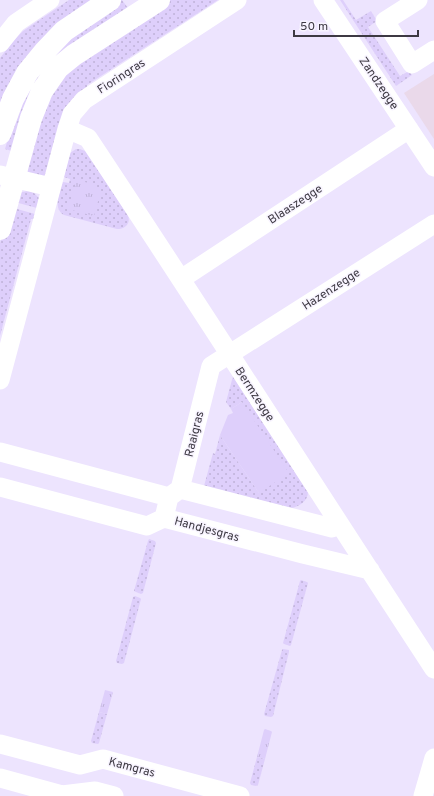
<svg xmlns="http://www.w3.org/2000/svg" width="434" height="796" font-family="Overpass,sans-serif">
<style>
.education{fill:#ead9ea}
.grass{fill:url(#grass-dots)}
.park{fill:url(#park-tufts)}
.garden{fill:#decffb}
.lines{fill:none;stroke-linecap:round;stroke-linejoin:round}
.minor{stroke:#fff;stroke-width:19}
.major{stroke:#fff;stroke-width:22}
.labels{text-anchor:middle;stroke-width:3;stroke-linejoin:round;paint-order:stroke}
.street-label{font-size:12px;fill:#3d3943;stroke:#f8f4ff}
</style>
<defs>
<pattern id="grass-dots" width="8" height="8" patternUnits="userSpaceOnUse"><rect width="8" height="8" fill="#decffb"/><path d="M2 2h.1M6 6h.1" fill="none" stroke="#bfb2d8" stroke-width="1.8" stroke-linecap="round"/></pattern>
<pattern id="park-tufts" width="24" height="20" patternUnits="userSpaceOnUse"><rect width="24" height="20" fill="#decffb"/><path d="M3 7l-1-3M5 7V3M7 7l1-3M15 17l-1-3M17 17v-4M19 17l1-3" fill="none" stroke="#bfb2d8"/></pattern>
</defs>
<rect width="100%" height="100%" fill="#ede4fe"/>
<path class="education" d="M434,74V139L404,93Z"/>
<path class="grass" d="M69,0H104L0,109V58L14,40L23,31Z
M119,0H122L128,8L81,39L15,152L5,149L14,118L49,56Z
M169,0H218L87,85V86L89,90L46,175L44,177L28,173L26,165L56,80Z
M340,0H343L356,20L371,11L377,21L368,27L400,76L409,71L412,75L396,86Z
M76,149H80L85,151L128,215C131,224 125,229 117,229L64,215C52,208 60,192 63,182L69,183L70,179L64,177L70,153Z
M29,191L34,193L39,198L37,208L11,201L22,192Z
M10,207L35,214L36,219H31L0,336V243Z
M233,376L308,492C308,501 299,507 291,508L204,486L213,453L215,454L220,435L259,493L242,402L231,409L226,402Z
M149,539L155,541L156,543L143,593L141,594L136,592L134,591L148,541Z
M301,580L307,582L308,583L291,645L290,646L284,644L283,643L300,581Z
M135,596L140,598L141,599L124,663L122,664L117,663L116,661L133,597Z
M283,649L289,650V652L273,716L271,717L265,716L264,714L282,650Z
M99,712L107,714L99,743L98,744L92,743L91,741Z
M257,757L265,759L258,785L256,786L251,785L250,783Z"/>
<path class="park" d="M76,180L89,183L100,194L94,216L68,209Z
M105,690L113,692L107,714L99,712Z
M265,729L271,731L272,732L265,759L257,757L264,730Z"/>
<path class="garden" d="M242,402L289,473L259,493L220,435L228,415L233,413L231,409Z"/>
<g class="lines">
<path class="minor" d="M323,0L434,167
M418,0L385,21L412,64L434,50
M0,43L16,23L50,0
M67,129L88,138C205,314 318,492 434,669
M0,175L51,187
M181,279L409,129
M0,380L67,129L72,114L84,100L237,0
M0,452L169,497
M0,487L147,526L164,518L303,554L370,570
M180,489L332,528L339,523
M164,518L169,497L180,489L211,366L434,224
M0,744L80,765L103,759L240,796
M0,778L62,795L95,791L114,796
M423,796L434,758"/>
<path class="major" d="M0,134L13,99L27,73L45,51L64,31L110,0
M0,229L31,118L42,91L58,68L74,55L159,0"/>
</g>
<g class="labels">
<g class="street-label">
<text transform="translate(121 76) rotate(-33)" y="4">Fioringras</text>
<text transform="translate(379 83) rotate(56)" y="4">Zandzegge</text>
<text transform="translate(295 204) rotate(-33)" y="4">Blaaszegge</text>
<text transform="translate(331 289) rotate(-33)" y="4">Hazenzegge</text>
<text transform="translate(255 394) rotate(57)" y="4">Bermzegge</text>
<text transform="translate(194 434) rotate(-76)" y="4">Raaigras</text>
<text transform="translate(207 529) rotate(15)" y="4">Handjesgras</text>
<text transform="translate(132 767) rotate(15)" y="4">Kamgras</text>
</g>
</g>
<path d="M294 30v6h124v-6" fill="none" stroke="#3d3943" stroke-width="2"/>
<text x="300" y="30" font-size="12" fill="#3d3943" stroke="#f8f4ff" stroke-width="3" paint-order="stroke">50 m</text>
</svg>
